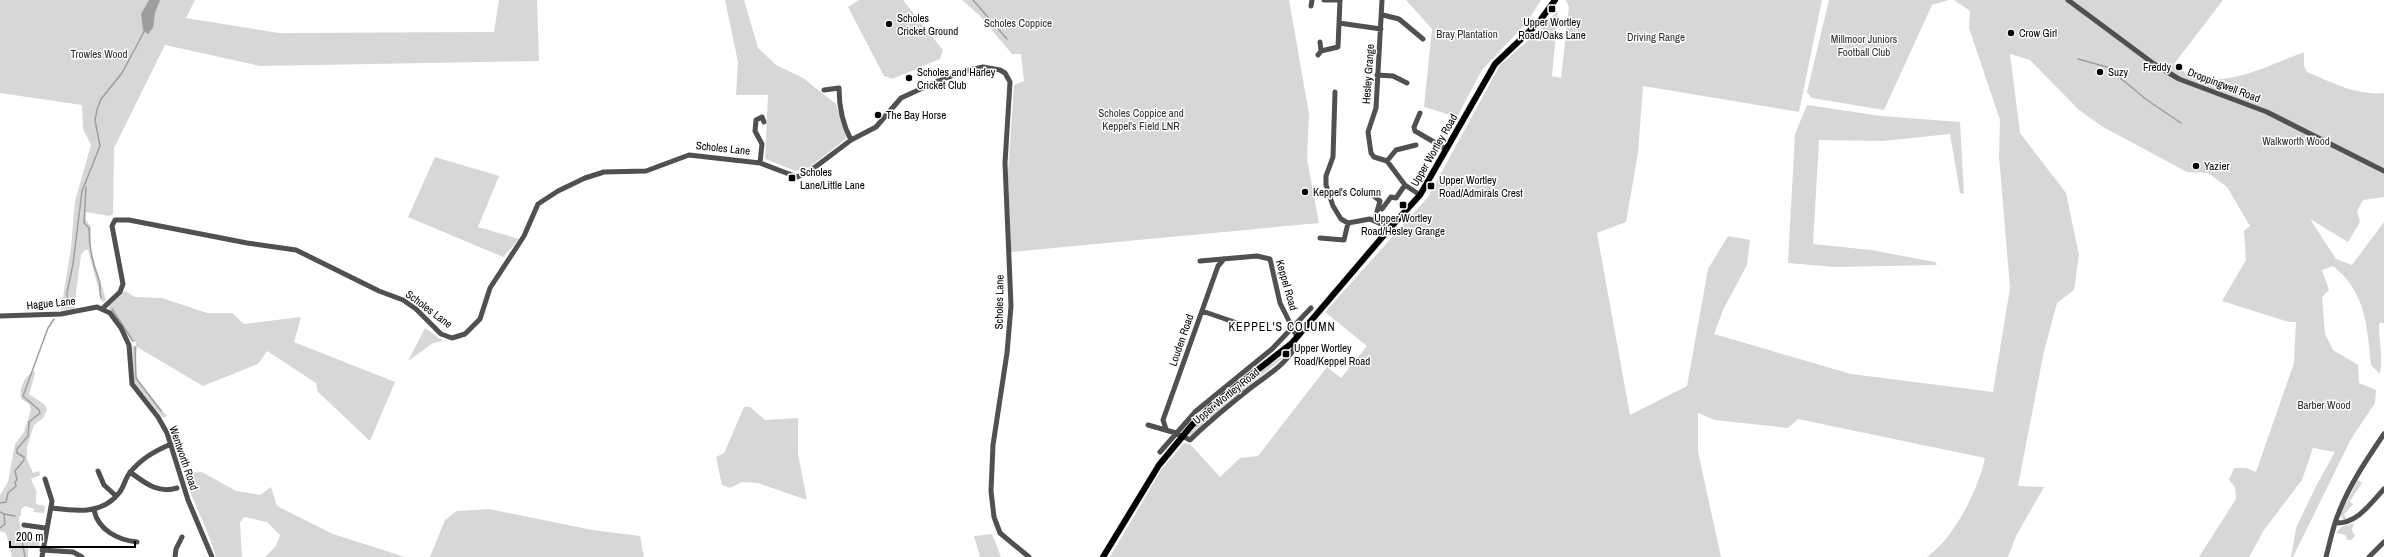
<svg xmlns="http://www.w3.org/2000/svg" width="2384" height="557" font-family="'Archivo Narrow',sans-serif">
<style>
.green{fill:#d7d7d7}
.water{fill:#9e9e9e}
.lines{fill:none;stroke-linecap:round;stroke-linejoin:round}
.stream{stroke:#9e9e9e;stroke-width:1.5}
.major-casing{stroke:#dbdbdb;stroke-width:7}
.minor{stroke:#505050;stroke-width:5}
.major{stroke:#000;stroke-width:6}
.poi-dot{fill:#000;stroke:#fff;stroke-width:1.5}
.labels{text-anchor:middle;stroke-width:3;stroke-linejoin:round;paint-order:stroke}
.poi-label{font-size:11px;fill:#000;stroke:#fff;text-anchor:start}
.park-label{font-size:11px;fill:#2e2e2e;stroke:#fff}
.street-label{font-size:11px;fill:#000;stroke:#fff}
.neighbourhood-label{font-size:12px;letter-spacing:1px;fill:#000;stroke:#fff}
</style>
<rect width="100%" height="100%" fill="#fff"/>
<path class="green" d="M0,0H195L186,18L279,33L494,32L499,0H537L539,61L260,66L165,45L114,148L113,214L110,216L86,212V220L91,227V251L106,300L102,302L88,250H85L81,255L80,262L74,309L61,310L71,248L75,201L91,145L83,129L82,105L0,93Z
M725,0H744L758,48L776,65L803,78L836,104L847,138L810,167L796,171L765,159L768,95H736L738,62Z
M859,0H903L943,50L940,59L892,79L884,76L848,7Z
M962,0H1289L1309,114L1307,159L1319,223L1011,252L1008,172L1014,85L1024,81L1021,54H1012L979,15Z
M1406,0H1541L1528,21L1482,70L1457,117L1424,107L1432,29Z
M1566,0H1822L1799,112L1643,86L1638,153L1626,222L1597,233L1630,415L1687,386L1708,269L1728,236L1750,240L1747,265L1723,310L1714,334L1851,374L1993,392L2010,288L1999,156L2000,120L1969,28L1970,11L1954,0H2223L2174,64C2209,99 2266,66 2304,52V66L2307,72C2332,82 2356,96 2384,93V197L2363,200L2357,211L2360,222L2348,242L2310,219L2336,259L2352,265L2384,222V323H2379C2379,342 2383,355 2380,374L2371,365C2367,326 2366,292 2333,266L2322,270L2329,290L2322,297L2325,334L2333,350L2358,365L2359,383L2376,390L2375,403L2351,439L2293,557H2291L2296,528L2316,486L2335,452L2313,448L2302,480L2264,530L2249,557H2199L2236,499L2235,487L2229,480L2234,468H2246L2256,472L2294,363L2296,322H2289L2222,301L2246,260L2244,231L2250,226L2227,187L2208,173L2187,172L2103,127L2079,110L2030,60L2010,54L2020,133L2066,193L2079,255L2074,290L2057,303L2044,351L2018,486L2044,487L2016,536L2008,557H1927C1955,537 1978,490 1985,458L1798,419L1788,428L1715,420L1698,413V452L1721,557H1110L1161,470L1184,443L1190,444L1220,477L1240,458L1258,456L1327,367L1341,378L1367,346L1325,312L1428,197L1500,65L1539,31L1558,10L1552,76L1561,78L1569,7Z
M1829,0H1949L1932,5L1884,110L1812,98L1807,92Z
M1807,105L1881,116L1960,122L1964,194L1960,193L1950,134L1883,141L1819,140L1813,244L1871,250L1935,262L1937,265L1835,267L1788,263L1795,134Z
M435,157L499,176L478,227L519,239L503,257L408,217Z
M125,291L135,297L162,298L207,313H232L244,324L301,317L294,342L395,382L370,441L318,392L316,383L267,351L258,364L203,386L137,347L135,372L139,382L167,416L163,418L134,383L132,347L136,345V342H132L109,308L108,306Z
M425,328L443,341L433,343L408,361Z
M1287,354C1255,382 1221,407 1191,436L1186,435C1215,403 1250,375 1287,354Z
M34,371L35,374L29,394L45,405L47,410L43,418L34,425L27,447V459L33,473L39,471L40,475L31,479L37,493L36,494V504L45,506L44,513L33,512L34,509L25,506L21,509V515L19,517L21,531L19,540L33,539V541H40L39,546L28,547V557H12L6,533L0,531V495L8,482L15,444L24,432L31,409L29,404L21,399C19,389 24,376 34,371Z
M744,407H750L765,420L798,418V454L807,500L758,483L742,482L730,488L722,485L716,457L724,453Z
M202,472L236,491L260,495L271,487L277,506L333,534L405,557H265L276,546L280,535L267,522L244,517L240,522L242,557H216C208,528 192,502 184,473Z
M2358,480L2362,483L2350,501L2353,504L2344,515L2347,519L2344,520L2341,517V513Z
M489,509L592,530L640,536L644,557H430L445,520L457,511Z
M2354,523L2352,530L2355,536L2351,540H2347L2346,535L2336,533L2341,527Z
M992,534L1001,557H980L974,536Z"/>
<path class="water" d="M149,0H160L155,13L153,28L148,34L143,30L141,14Z"/>
<g class="lines">
<path class="stream" d="M973,0L1007,39
M2078,59L2107,67L2147,100L2181,123
M86,187L84,223L89,228C89,247 92,263 99,280C101,284 99,291 101,298
M68,306L67,293L73,264L82,191L100,146L95,120L97,110L101,99L122,73L145,30
M112,309L133,341
M135,347L136,378L161,411
M0,503L6,502L8,493L16,486L15,482L17,480L15,471L24,460V457L17,453V449L28,436L29,422L40,413L39,410L23,396L48,328L54,319
M0,512L4,514L5,524L0,528
M4,514L15,516
M22,541L25,557"/>
<defs>
<path id="major" d="M1103,557L1159,465L1192,425L1215,403L1292,343L1390,228L1420,195L1495,64L1539,22L1555,0"/>
</defs>
<use href="#major" class="major-casing"/>
<path class="minor" d="M1324,0H1340
M1382,0L1376,108L1368,132L1371,153L1374,157L1387,161L1405,185L1420,195
M2068,0L2154,64L2179,79L2267,112L2384,171
M1311,6L1312,0
M1383,15L1399,19L1423,39
M1339,23L1381,29
M1321,51L1338,47L1340,0
M1318,55L1321,51L1320,42
M1377,75L1393,76L1407,83
M824,90L839,88C839,107 842,123 851,140
M1335,92L1333,157L1326,176V185L1333,206L1341,219L1348,223L1370,219L1390,228
M1420,113L1414,127L1415,131L1446,149
M1387,161L1396,150L1416,145
M760,163L762,144L755,131L756,120L762,117L764,122
M1369,192L1380,201L1375,219
M1382,209L1391,197L1396,198L1405,185
M1320,238L1344,240L1348,223
M1200,261L1257,256L1270,259L1280,303L1297,337
M103,308L120,292L123,284L112,226L115,220H129L247,243L296,250L379,291L403,300L416,309L441,334L452,338L465,334L480,319L490,288L524,236L538,204L558,191L585,178L604,172L646,171L689,155L760,163L797,177L810,171L851,140L876,127L901,98L938,81L965,71L983,67L1000,70L1005,73L1010,82L1005,163L1011,306L1007,353L993,445L991,491L994,517L1000,533L1029,557
M1202,311L1237,323
M0,316L61,314L97,307L110,313L121,328L129,345L132,384L158,417L167,433L188,500L212,557
M1148,425L1176,433L1190,440C1208,422 1228,406 1248,390C1263,378 1284,366 1294,349L1292,343
M1166,429L1163,420L1218,266L1224,259
M1160,452L1196,411L1272,349L1311,308
M98,471L104,485L116,496
M130,472C145,483 158,494 177,488
M51,508C76,511 102,515 119,493C124,487 125,479 129,474C140,459 155,451 171,444
M94,510C98,530 118,540 137,542
M2335,523C2357,524 2370,504 2384,489
M24,525L45,528
M42,550L73,552L82,557
M42,557L52,501L45,479
M175,557L176,549L182,537
M2326,557C2330,542 2333,526 2339,512C2350,484 2367,459 2384,434
M2369,557L2384,542"/>
<use href="#major" class="major"/>
</g>
<g class="poi-dot">
<rect x="1548" y="5" width="8" height="8" rx="2"/>
<circle cx="889" cy="24" r="4"/>
<circle cx="2011" cy="33" r="4"/>
<circle cx="2179" cy="67" r="4"/>
<circle cx="2100" cy="72" r="4"/>
<circle cx="909" cy="78" r="4"/>
<circle cx="878" cy="115" r="4"/>
<circle cx="2196" cy="166" r="4"/>
<rect x="788" y="174" width="8" height="8" rx="2"/>
<rect x="1427" y="182" width="8" height="8" rx="2"/>
<circle cx="1305" cy="192" r="4"/>
<rect x="1399" y="201" width="8" height="8" rx="2"/>
<rect x="1282" y="350" width="8" height="8" rx="2"/>
</g>
<g class="labels">
<g class="poi-label">
<text x="897" y="22">Scholes<tspan x="897" dy="13">Cricket Ground</tspan></text>
<text x="1552" y="26" text-anchor="middle">Upper Wortley<tspan x="1552" dy="13">Road/Oaks Lane</tspan></text>
<text x="2019" y="37">Crow Girl</text>
<text x="2171" y="71" text-anchor="end">Freddy</text>
<text x="917" y="76">Scholes and Harley<tspan x="917" dy="13">Cricket Club</tspan></text>
<text x="2108" y="76">Suzy</text>
<text x="886" y="119">The Bay Horse</text>
<text x="2204" y="170">Yazier</text>
<text x="800" y="176">Scholes<tspan x="800" dy="13">Lane/Little Lane</tspan></text>
<text x="1439" y="184">Upper Wortley<tspan x="1439" dy="13">Road/Admirals Crest</tspan></text>
<text x="1313" y="196">Keppel's Column</text>
<text x="1403" y="222" text-anchor="middle">Upper Wortley<tspan x="1403" dy="13">Road/Hesley Grange</tspan></text>
<text x="1294" y="352">Upper Wortley<tspan x="1294" dy="13">Road/Keppel Road</tspan></text>
</g>
<g class="park-label">
<text x="1018" y="27">Scholes Coppice</text>
<text x="1467" y="38">Bray Plantation</text>
<text x="1656" y="41">Driving Range</text>
<text x="1864" y="43">Millmoor Juniors<tspan x="1864" dy="13">Football Club</tspan></text>
<text x="99" y="58">Trowles Wood</text>
<text x="1141" y="117">Scholes Coppice and<tspan x="1141" dy="13">Keppel's Field LNR</tspan></text>
<text x="2296" y="145">Walkworth Wood</text>
<text x="2324" y="409">Barber Wood</text>
</g>
<g class="street-label">
<text transform="translate(1368 74) rotate(-86)" y="4">Hesley Grange</text>
<text transform="translate(2224 85) rotate(21)" y="4">Droppingwell Road</text>
<text transform="translate(723 148) rotate(6)" y="4">Scholes Lane</text>
<text transform="translate(1434 150) rotate(-60)" y="4">Upper Wortley Road</text>
<text transform="translate(1287 285) rotate(74)" y="4">Keppel Road</text>
<text transform="translate(999 302) rotate(-89)" y="4">Scholes Lane</text>
<text transform="translate(51 303) rotate(-6)" y="4">Hague Lane</text>
<text transform="translate(429 309) rotate(37)" y="4">Scholes Lane</text>
<text transform="translate(1181 340) rotate(-71)" y="4">Louden Road</text>
<text transform="translate(1226 396) rotate(-39)" y="4">Upper Wortley Road</text>
<text transform="translate(184 458) rotate(71)" y="4">Wentworth Road</text>
</g>
<g class="neighbourhood-label">
<text x="1282" y="331">KEPPEL'S COLUMN</text>
</g>
</g>
<path d="M10 541v6h125v-6" fill="none" stroke="#000000" stroke-width="2"/>
<text x="16" y="541" font-size="12" fill="#000000" stroke="#ffffff" stroke-width="3" paint-order="stroke">200 m</text>
</svg>
